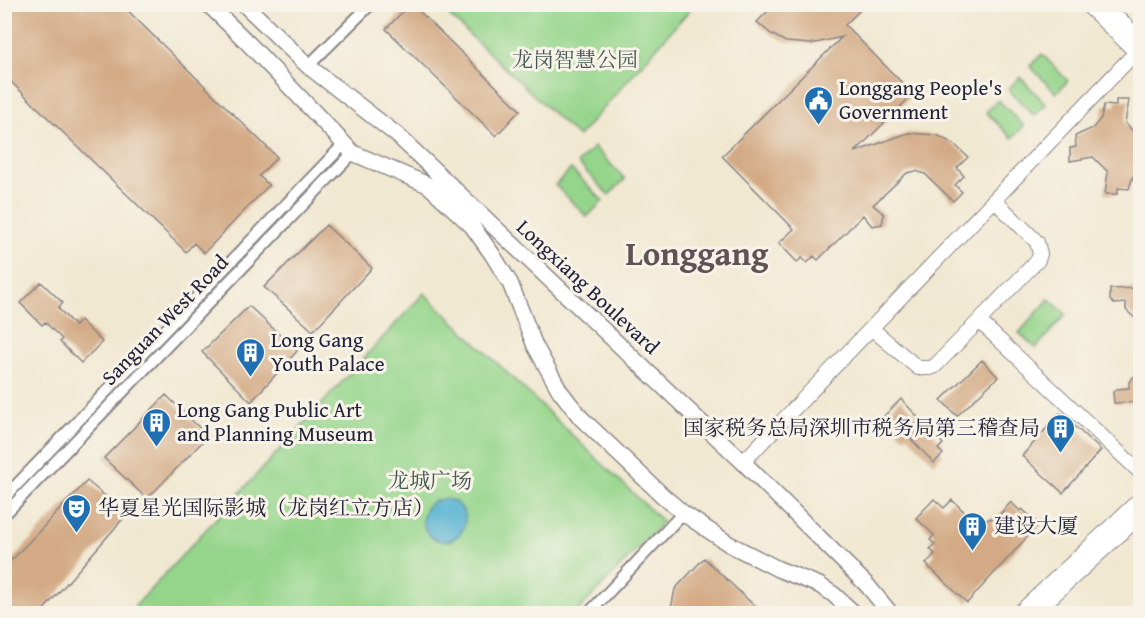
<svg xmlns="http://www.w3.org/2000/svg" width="1145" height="618" font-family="'Gentium Book Plus','Noto Serif SC',serif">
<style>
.green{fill:#95d58b;stroke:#5c7c63;stroke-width:1.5}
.water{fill:#53b1d1;stroke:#3a6a86;stroke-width:1.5}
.building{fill:#d3aa85}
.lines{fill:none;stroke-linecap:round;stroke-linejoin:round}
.street-casing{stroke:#8a8586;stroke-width:14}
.secondary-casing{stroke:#8a8586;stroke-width:16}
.primary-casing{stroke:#8a8586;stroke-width:18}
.street{stroke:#fff;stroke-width:10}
.secondary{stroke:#fff;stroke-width:14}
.primary{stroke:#fff;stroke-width:15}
.labels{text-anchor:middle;stroke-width:6;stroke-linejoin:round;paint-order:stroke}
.park-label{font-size:21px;fill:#445853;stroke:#f7f3e8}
.poi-label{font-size:21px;fill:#22223b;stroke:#f7f3e8;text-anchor:start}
.street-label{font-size:21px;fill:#22223b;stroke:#f7f3e8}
.town-label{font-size:33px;font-weight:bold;fill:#605255;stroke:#f7f3e8}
</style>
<rect width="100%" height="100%" fill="#f7f3e8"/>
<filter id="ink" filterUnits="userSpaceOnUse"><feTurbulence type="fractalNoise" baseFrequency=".0167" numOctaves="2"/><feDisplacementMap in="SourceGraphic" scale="12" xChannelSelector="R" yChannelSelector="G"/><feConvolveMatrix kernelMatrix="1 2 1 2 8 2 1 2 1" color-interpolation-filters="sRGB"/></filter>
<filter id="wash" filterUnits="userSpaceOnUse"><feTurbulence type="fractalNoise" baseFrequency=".008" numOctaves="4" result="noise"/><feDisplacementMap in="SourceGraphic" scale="24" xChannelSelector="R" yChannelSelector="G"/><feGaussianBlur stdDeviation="1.35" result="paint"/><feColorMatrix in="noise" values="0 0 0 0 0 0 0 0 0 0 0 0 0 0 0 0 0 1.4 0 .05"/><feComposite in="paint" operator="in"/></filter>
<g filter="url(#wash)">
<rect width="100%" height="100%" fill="#f1e8d1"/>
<path class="green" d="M438,5H694L578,137Z
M1042,54L1068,81L1056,93L1030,66Z
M1020,77L1046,104L1034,116L1008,89Z
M998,100L1024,126L1012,138L986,112Z
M594,147L625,179L609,195L578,163Z
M571,169L603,201L587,217L555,185Z
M424,293L663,522L576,613L128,614Z
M1049,299L1066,314L1036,348L1019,333Z"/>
<path class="water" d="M423 520a21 21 0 1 1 42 0a21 21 0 1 1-42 0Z"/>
<g id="blocks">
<path class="building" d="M4,4H121L277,157L259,176L269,185L204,253L194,243L186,252L4,75Z
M410,4H412L520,110L496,136L386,29Z
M762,4H798L805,7L815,4H866L845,25L913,94L855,152L908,133L937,135L954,144L968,157L957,168L964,176L955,185L962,192L953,201L925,174L916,171L907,173L873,205L884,214L882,224L872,226L863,215L818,260L814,256L807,263L802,258L797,262L779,243L794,229L722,156L842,37L811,44L786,42L771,34L757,22L768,11Z
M1116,100H1129L1125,123L1140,138V166L1133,176L1129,189L1118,188V194H1105L1108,172L1093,157L1070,161V148L1076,147L1075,136L1093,128L1101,118L1104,105L1116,106Z
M326,225L372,268L313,331L264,287Z
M41,282L63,303L58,308L75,326L80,320L102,342L81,363L60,342L62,339L45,322L42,325L20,303Z
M1140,288V323L1126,310V303L1114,304L1110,300V289Z
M249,306L297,351L251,402L202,352Z
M982,360L998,377L957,416L941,400Z
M1140,370V402L1114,403L1113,392L1117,389L1129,388V382Z
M166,395L208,436L147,499L104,458Z
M901,399L943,444L938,449L943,454L934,463L907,435L905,438L884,416Z
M1060,413L1101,450L1063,493L1022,456Z
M87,481L127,514L40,614H4V568Z
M934,499L944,508L952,500L970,517L984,521L998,516L1011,502L1020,511L1022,509L1039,524L967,603L926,564L935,554L930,549L935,544L930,540L934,535L916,518Z
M704,558L763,614H670L675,589Z"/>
</g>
</g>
<g filter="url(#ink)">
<use href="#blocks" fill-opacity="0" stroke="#8a8586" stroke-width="1.5"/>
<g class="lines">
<defs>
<path id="street" d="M308,66L371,4
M4,498L344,144
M4,515L353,153
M588,614L683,513"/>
<path id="secondary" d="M1086,4L1140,56
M1104,4L1140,39
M979,321L1140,472
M871,328L918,368H930L935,366L1038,260L1040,254L1037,242L994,200
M743,462L1136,52L1140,44
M1018,614L1140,499
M1033,614L1140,516"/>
<path id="primary" d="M208,4L247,42L353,153L428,185L472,226L492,254L510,283L535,346L560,391L581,418L663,496L683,513L729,544L778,569L819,585L833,594L855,614
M244,4L308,66L397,135L743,462L867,585L891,614"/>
</defs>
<use href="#street" class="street-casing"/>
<use href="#secondary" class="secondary-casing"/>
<use href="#primary" class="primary-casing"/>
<use href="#street" class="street"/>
<use href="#secondary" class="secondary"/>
<use href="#primary" class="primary"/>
</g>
</g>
<defs>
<symbol id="civic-pin" viewBox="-11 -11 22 30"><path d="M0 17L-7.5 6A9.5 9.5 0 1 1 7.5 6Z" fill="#1f6fb2" stroke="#f7f3e8"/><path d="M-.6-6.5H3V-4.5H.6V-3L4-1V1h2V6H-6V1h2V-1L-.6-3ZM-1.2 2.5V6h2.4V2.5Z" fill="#fff"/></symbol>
<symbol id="building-pin" viewBox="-11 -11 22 30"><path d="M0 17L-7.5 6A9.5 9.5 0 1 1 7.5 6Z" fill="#1f6fb2" stroke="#f7f3e8"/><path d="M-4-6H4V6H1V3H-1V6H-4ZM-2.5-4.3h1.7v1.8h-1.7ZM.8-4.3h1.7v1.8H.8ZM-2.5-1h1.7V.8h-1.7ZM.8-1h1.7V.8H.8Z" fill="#fff"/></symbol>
<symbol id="theatre-pin" viewBox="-11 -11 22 30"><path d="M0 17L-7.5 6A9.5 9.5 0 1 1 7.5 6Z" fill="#1f6fb2" stroke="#f7f3e8"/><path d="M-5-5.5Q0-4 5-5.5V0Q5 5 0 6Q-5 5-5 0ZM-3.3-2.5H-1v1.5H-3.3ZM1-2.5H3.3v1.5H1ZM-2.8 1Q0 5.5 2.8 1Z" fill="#fff"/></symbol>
</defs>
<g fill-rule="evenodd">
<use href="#civic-pin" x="802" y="84" width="33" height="45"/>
<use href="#building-pin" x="234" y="336" width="33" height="45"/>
<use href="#building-pin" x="140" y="406" width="33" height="45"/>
<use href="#building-pin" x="1044" y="412" width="33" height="45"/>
<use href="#theatre-pin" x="60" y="492" width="33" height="45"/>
<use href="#building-pin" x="956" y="510" width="33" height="45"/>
</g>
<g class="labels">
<g class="park-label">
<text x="575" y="67">龙岗智慧公园</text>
<text x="430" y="488">龙城广场</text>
</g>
<g class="poi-label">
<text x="839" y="95">Longgang People's<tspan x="839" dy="24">Government</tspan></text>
<text x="271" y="347">Long Gang<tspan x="271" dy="24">Youth Palace</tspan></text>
<text x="177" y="417">Long Gang Public Art<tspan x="177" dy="24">and Planning Museum</tspan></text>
<text x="1040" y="435" text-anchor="end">国家税务总局深圳市税务局第三稽查局</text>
<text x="98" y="515">华夏星光国际影城（龙岗红立方店）</text>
<text x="994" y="533">建设大厦</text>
</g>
<g class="street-label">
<text transform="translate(588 287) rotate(43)" y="7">Longxiang Boulevard</text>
<text transform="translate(165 320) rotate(-46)" y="7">Sanguan West Road</text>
</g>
<g class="town-label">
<text x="697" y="265">Longgang</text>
</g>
</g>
<rect width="1145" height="618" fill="none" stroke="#f7f3e8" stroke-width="24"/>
</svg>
